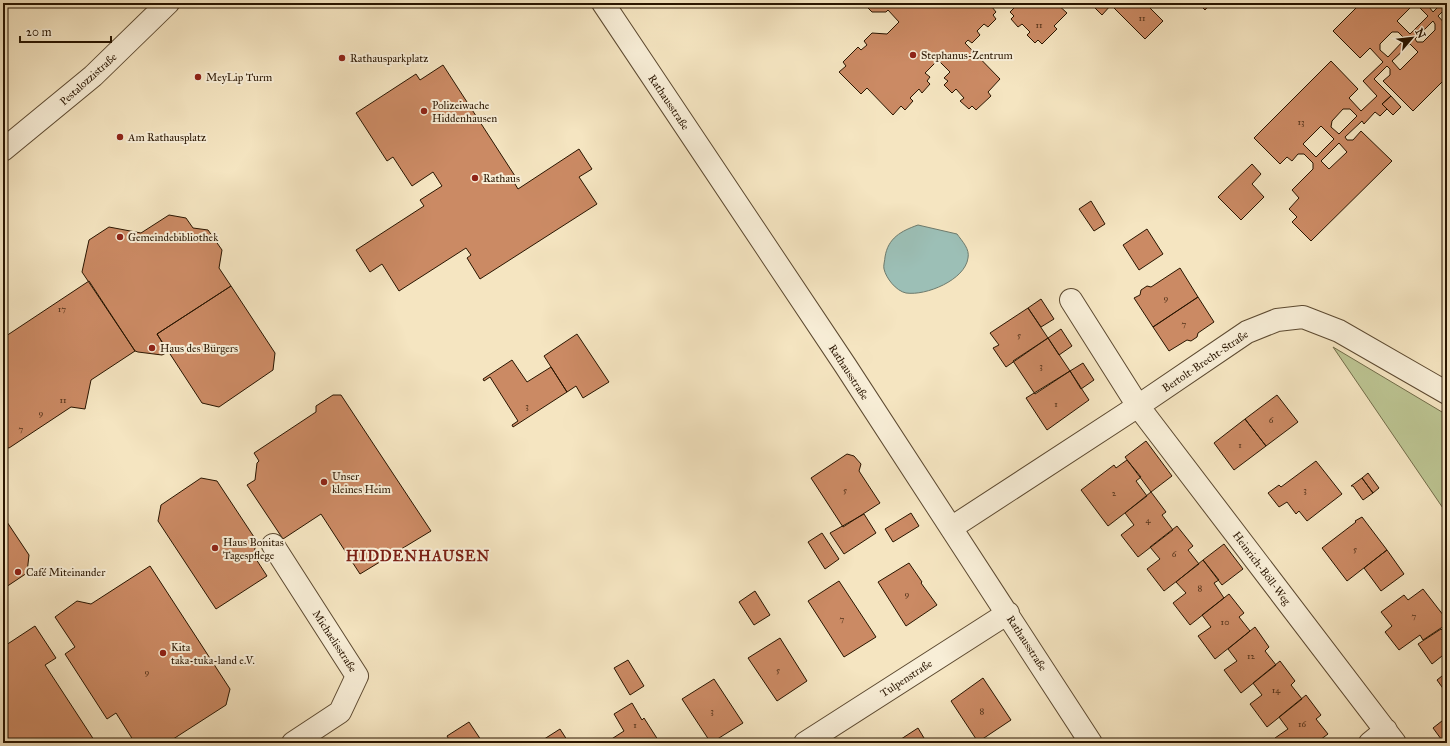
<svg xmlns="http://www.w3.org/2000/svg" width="1450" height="746" font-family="'IM FELL Great Primer',serif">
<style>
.green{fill:#bcc492;stroke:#726c49}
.water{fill:#9cbfb6;stroke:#6e7b6d}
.building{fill:#cb8a64;stroke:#291500;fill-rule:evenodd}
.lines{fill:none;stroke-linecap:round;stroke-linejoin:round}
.minor-casing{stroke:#5c4930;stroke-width:24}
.minor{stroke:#f8eed7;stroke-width:22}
.poi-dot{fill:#8f2418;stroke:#f8eed7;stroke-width:1.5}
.labels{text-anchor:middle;stroke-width:4;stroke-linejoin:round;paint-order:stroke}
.number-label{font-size:9px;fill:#523219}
.poi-label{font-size:11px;fill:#291500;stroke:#f8eed7;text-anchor:start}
.street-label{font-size:11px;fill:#291500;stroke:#f8eed7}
.district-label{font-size:15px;font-weight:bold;letter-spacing:1px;fill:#7a1f14;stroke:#f8eed7}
</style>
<rect width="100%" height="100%" fill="#f5e5c1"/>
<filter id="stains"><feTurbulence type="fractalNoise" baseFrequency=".005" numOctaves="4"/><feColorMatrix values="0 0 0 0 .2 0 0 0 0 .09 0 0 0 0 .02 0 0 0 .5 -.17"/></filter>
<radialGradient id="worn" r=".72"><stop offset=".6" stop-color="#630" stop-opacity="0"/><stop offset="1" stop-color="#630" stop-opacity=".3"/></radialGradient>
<path class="green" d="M1333,347L1447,415V514Z"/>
<path class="water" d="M918,225L957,234C962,241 970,249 968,258C965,280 926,296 906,293C896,291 886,278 884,269C883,266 885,260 885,257C888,238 901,231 918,225Z"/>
<path class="building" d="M865,3H996L992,7L996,12L993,15L996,19L988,27L984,24L977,31L980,35L972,43L968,40L965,43L1000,79L988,92L991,96L976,110L972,106L969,109L960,101L964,98L956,89L952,93L944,85L948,81L944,78L950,72L938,60L925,73L930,77L927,81L930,84L922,93L919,89L910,98L913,101L905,110L901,106L893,115L867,88L861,94L839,72L846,66L843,62L858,47L861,50L867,45L864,41L872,33L887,34L899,22L888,10L886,12H872L864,4Z
M1013,3H1056L1067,13L1054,26L1057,29L1042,44L1038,40L1035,43L1027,35L1030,32L1022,24L1018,27L1011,19L1014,16L1010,12L1016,6Z
M1093,3H1145L1163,21L1145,39L1111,5L1102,15L1092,5Z
M1198,3H1211L1205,10Z
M1361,3H1426L1433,12L1442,3H1447V7L1438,16L1446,25L1447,23V77L1413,111L1383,81L1390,75V69L1387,66L1374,79L1391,96L1382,104L1387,109L1380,116L1375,112L1364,124L1362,121L1345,137L1347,140H1353L1361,131L1392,161L1311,241L1292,222L1297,217L1289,209L1299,198L1292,190L1313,169V163L1304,154H1298L1292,161L1287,157L1280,164L1254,138L1331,61L1358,89L1349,98L1361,111L1377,96L1363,81L1383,62L1370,48L1360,58L1333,31ZM1415,3L1428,16L1410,34L1397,21ZM1433,21L1435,24V30L1423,42H1417L1415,39ZM1392,32H1398L1405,39L1388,57L1380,50V44ZM1410,44L1418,52L1400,70L1392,61ZM1343,109H1350L1357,116L1339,134L1331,127L1332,121ZM1321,126L1334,139L1316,157L1303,144ZM1339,143L1347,152L1329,169L1321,161Z
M443,65L515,176L512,179L518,189L579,149L592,169L579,177L597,204L480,279L467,258L471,255L466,248L399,291L382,264L370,272L356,250L424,206L420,200L442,186L433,172L412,186L393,157L387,161L356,113L416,74L420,80Z
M1391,96L1401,107L1393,115L1382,104Z
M1252,164L1261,174L1252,184L1264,197L1241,220L1218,197Z
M1091,201L1105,224L1094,231L1079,209Z
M169,215L186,218L193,228L208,230L222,250L219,268L231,286L157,334L168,352L162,355L138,352L135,351L82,272L89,240L109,227L141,233Z
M1147,229L1163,254L1139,270L1123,245Z
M1180,268L1198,297L1153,327L1134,298L1140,295L1141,290L1147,286L1151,287Z
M89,281L135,351L91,380L85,409L71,407L9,448L3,447V338Z
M231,286L275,353L273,370L219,407L202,403L157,334Z
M1198,297L1214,322L1198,333L1197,337L1191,341L1187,340L1169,351L1153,327Z
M1041,299L1054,319L1041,327L1028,308Z
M1028,308L1048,338L1006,367L993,348L999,345L990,333Z
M1061,329L1072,346L1059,355L1048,338Z
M577,334L609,382L583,398L576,386L567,392L544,356Z
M1048,338L1070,371L1035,394L1013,361Z
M512,360L527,382L551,367L567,392L513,427L512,425L518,421L490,377L484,381L483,379Z
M1083,363L1094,380L1081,389L1070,371Z
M1070,371L1089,400L1047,430L1026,398Z
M333,395H341L431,531L360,574L321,514L283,539L247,485L255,480L257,463L259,461L254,453L316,412V406Z
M1277,395L1298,422L1266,446L1245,419Z
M1245,419L1266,446L1234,470L1214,443Z
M1146,441L1172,476L1151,492L1125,457Z
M847,454L854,456L861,464L859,471L880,503L843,527L811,478Z
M1127,460L1141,477L1136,481L1147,496L1108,526L1081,490L1114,465L1116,468Z
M1316,461L1342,494L1307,521L1299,511L1296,514L1287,502L1279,507L1268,493L1279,485L1281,487Z
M1368,473L1379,488L1373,493L1362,478Z
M201,478L217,481L256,540L254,556L267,576L216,609L158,521L161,505Z
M1362,478L1373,493L1363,500L1353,486H1351Z
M1151,492L1166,512L1162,515L1173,530L1138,557L1121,535L1134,525L1125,513Z
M911,513L919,526L893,542L885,529Z
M864,514L876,533L844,554L830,533Z
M3,516L29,555L27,573L3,589Z
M1362,517L1387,550L1347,581L1322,548L1356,522L1355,521Z
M1177,526L1193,546L1188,550L1199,564L1164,591L1147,569L1160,559L1150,547Z
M822,533L839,559L825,569L808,542Z
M1224,544L1243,569L1222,585L1203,560Z
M1387,550L1404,574L1381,591L1364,568Z
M1203,560L1219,580L1214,583L1224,598L1190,625L1173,603L1186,593L1176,582Z
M909,563L922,582L921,583L937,605L906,626L878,582Z
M150,566L230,689L226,705L167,743H135L116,713L107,719L65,654L75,647L55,617L77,601L91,604Z
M839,581L876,637L844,657L808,601Z
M1423,589L1447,620V624L1423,640L1420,635L1399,650L1385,632L1392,626L1381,612L1404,595L1408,600Z
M755,591L770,615L754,625L739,602Z
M1229,594L1244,613L1239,617L1250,631L1215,659L1198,636L1211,627L1202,615Z
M35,626L56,658L45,665L96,743H3V647Z
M1255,627L1269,647L1265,651L1276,665L1241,693L1224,670L1237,661L1228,649Z
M1441,629L1447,635V652L1432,664L1418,644Z
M780,638L807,681L777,701L748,658Z
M628,660L644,686L630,695L614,668Z
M1280,661L1295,681L1291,685L1302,699L1267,727L1250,704L1262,695L1253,683Z
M1447,672V694L1437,680Z
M983,678L1011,720L978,742L951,701Z
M714,679L743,723L711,743L682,699Z
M1306,695L1321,715L1316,719L1328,734L1316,743H1279L1275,738L1288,729L1279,717Z
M632,703L642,720L644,718L660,743H612L610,740L624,731L614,714Z
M1447,717V743H1444L1433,728Z
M469,722L483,743H451L447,736Z
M918,728L927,743H895Z
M560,729L569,743H538Z"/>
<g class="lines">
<defs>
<path id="minor" d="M603,3L845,365L1091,743
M3,150L93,76L168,3
M1071,300L1138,406L1395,743
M951,528L1138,406L1247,332L1277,320L1303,317L1339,331L1447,393
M273,545L357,676L340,712L293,743
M805,743L1008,613
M1370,743L1386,730"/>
</defs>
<use href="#minor" class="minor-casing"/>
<use href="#minor" class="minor"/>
</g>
<g class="poi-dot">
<circle cx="913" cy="55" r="4"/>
<circle cx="342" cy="58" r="4"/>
<circle cx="198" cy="77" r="4"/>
<circle cx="424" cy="111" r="4"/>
<circle cx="120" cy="137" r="4"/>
<circle cx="475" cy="178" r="4"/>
<circle cx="120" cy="237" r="4"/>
<circle cx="152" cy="348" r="4"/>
<circle cx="324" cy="482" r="4"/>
<circle cx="215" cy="548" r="4"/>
<circle cx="18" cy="572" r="4"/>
<circle cx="163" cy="653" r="4"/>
</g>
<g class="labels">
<g class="number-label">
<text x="1142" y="21">11</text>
<text x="1039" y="28">11</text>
<text x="1301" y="125">13</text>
<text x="1166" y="301">9</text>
<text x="62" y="312">17</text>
<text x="1184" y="327">7</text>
<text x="1019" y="338">5</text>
<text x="1041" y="369">3</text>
<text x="63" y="403">11</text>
<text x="1056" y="407">1</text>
<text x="527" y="409">3</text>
<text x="41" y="416">9</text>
<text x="1271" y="423">6</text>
<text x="21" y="432">7</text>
<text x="1240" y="448">1</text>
<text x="845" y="493">5</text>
<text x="1305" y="493">3</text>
<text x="1114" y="496">2</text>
<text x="1148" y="523">4</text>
<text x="1355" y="552">5</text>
<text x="1174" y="557">6</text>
<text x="1200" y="591">8</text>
<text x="907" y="597">9</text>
<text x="1414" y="619">7</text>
<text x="842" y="622">7</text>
<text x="1225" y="625">10</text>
<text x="1251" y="659">12</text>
<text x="778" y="673">5</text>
<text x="147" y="675">9</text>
<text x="1276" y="693">14</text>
<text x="712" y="714">3</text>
<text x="982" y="714">8</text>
<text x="1302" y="727">16</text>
<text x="635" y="728">1</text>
</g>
<g class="poi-label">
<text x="921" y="59">Stephanus-Zentrum</text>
<text x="350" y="62">Rathausparkplatz</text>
<text x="206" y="81">MeyLip Turm</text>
<text x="432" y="109">Polizeiwache<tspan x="432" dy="13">Hiddenhausen</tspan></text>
<text x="128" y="141">Am Rathausplatz</text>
<text x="483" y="182">Rathaus</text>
<text x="128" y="241">Gemeindebibliothek</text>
<text x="160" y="352">Haus des Bürgers</text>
<text x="332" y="480">Unser<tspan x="332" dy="13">kleines Heim</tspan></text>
<text x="223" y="546">Haus Bonitas<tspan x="223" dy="13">Tagespflege</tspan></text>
<text x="26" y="576">Café Miteinander</text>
<text x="171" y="651">Kita<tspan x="171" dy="13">taka-tuka-land e.V.</tspan></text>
</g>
<g class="street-label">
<text transform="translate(88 79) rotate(-42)" y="4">Pestalozzistraße</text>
<text transform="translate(669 102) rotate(56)" y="4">Rathausstraße</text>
<text transform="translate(1205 361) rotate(-34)" y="4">Bertolt-Brecht-Straße</text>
<text transform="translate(849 372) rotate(57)" y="4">Rathausstraße</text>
<text transform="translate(1262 568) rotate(53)" y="4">Heinrich-Böll-Weg</text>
<text transform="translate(335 641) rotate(57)" y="4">Michaelisstraße</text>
<text transform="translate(1027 643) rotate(57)" y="4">Rathausstraße</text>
<text transform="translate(906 678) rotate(-33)" y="4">Tulpenstraße</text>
</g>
<g class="district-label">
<text x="418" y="561">HIDDENHAUSEN</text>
</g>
</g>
<rect width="1450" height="746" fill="none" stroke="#f5e5c1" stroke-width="16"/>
<rect x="4" y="4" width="1442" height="738" fill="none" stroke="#291500" stroke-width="2"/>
<rect x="8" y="8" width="1434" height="730" fill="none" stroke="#291500"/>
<g transform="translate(1412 38) rotate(62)" stroke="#f8eed7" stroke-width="3" paint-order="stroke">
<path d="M0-3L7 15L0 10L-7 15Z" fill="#291500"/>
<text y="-6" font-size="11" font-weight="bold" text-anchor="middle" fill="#291500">N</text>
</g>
<path d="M20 36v6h91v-6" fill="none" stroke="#291500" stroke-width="2"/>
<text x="26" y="36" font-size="12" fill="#291500" stroke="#f8eed7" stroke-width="3" paint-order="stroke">20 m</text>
<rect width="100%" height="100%" filter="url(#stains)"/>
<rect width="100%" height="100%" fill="url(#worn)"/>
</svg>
